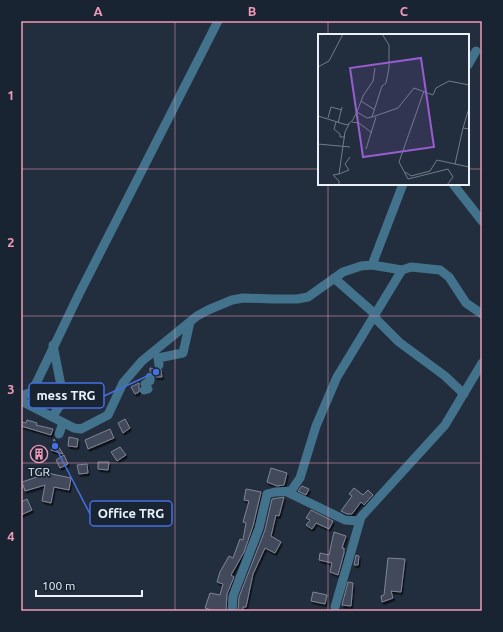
<svg xmlns="http://www.w3.org/2000/svg" width="503" height="632" font-family="Ubuntu,sans-serif">
<style>
.building{fill:#43485a;stroke:#7f8599;filter:url(#shadow)}
.lines{fill:none;stroke-linecap:round;stroke-linejoin:round}
.minor{stroke:#43738c;stroke-width:9}
.grid{fill:none;stroke:#ef9ab8;stroke-width:1;stroke-opacity:0.55}
.labels{text-anchor:middle;stroke-width:3.5;stroke-linejoin:round;paint-order:stroke}
.poi-label{font-size:12px;fill:#e9f1fb;stroke:#182432}
.inset-road{fill:none;stroke:#727c89;stroke-width:1}
.view{fill:#965dce;fill-opacity:0.15;stroke:#965dce;stroke-width:2}
.inset-edge{fill:none;stroke:#e9f1fb;stroke-width:2}
.leader{fill:none;stroke:#466fdf;stroke-width:1.5}
.callout-dot{fill:#466fdf;stroke:#182432;stroke-width:1.5}
.callout{fill:#182432;stroke:#466fdf;stroke-width:1.5}
.callout-label{font-size:13px;text-anchor:middle;font-weight:bold;fill:#e9f1fb}
.neatline{fill:none;stroke:#ef9ab8;stroke-width:1.5}
.grid-label{font-size:13px;text-anchor:middle;font-weight:bold;fill:#ef9ab8}
</style>
<defs>
<filter id="shadow"><feDropShadow dx="1.5" dy="2.5" stdDeviation="0" flood-color="#0009"/></filter>
</defs>
<rect width="100%" height="100%" fill="#222e3d"/>
<path class="building" d="M150,368L161,370L162,377H156L153,372L150,371Z
M139,383V392L135,394L131,387Z
M125,419L130,428L123,433L118,423Z
M27,420L37,423L36,425L53,429L51,435L21,426L22,422L26,423Z
M110,429L114,438L88,449L85,440Z
M69,437L78,439L77,447L68,446Z
M54,439L63,454L51,450Z
M120,447L126,455L117,461L111,452Z
M43,449L44,458L35,459L34,450Z
M64,455L68,464L60,468L56,460Z
M98,462H109L108,470L98,469Z
M87,464L88,473L79,474L77,465Z
M271,468L287,473L284,485L277,486L267,482Z
M38,471L71,478L69,490L54,487L51,503L42,501L45,485L25,491L22,482L37,477Z
M302,486L309,489L306,495L298,491Z
M354,488L363,495L368,490L373,495L364,505L361,502L352,514H347L341,511L352,496L349,494Z
M246,489L261,492L253,526L244,552L231,575L234,577L227,594L226,611H215L205,608L210,593L220,595L223,584L217,582L220,572L229,556L233,558L240,539L243,540L246,523L243,522L249,501L244,500Z
M284,497L279,516L276,515L271,536L281,542L275,553L265,548L253,574L246,607H243V611H238L239,597L265,530L272,499Z
M27,499L32,510L21,515V502Z
M311,510L333,521L329,529L316,523L312,529L306,525L310,520L306,518Z
M334,532L346,536L342,548H344V553L338,575L330,572L332,563L319,560L320,553L329,555Z
M356,555L359,556L358,565H354Z
M388,558L405,559L401,592L391,591L393,598L382,602L381,596L384,595Z
M348,582L353,583L351,606L342,605Z
M313,592L327,595L325,604L311,601Z"/>
<g class="lines">
<path class="minor" d="M468,65L476,51
M453,184L482,221
M372,265L403,184
M334,278L375,314
M374,317L399,342L445,376L464,394
M159,365L158,358L183,353L190,322
M144,390L148,389L145,384L150,381V377
M21,396L32,392L79,294L218,21
M21,401L74,428L81,429L108,415L123,383L142,361L197,316L208,310L232,300L243,298L273,299H297L308,297L343,272L361,266L372,265L402,270
M52,417L59,407L63,396L53,345
M59,434L63,423
M287,492L345,520L359,521
M335,607L361,517L445,425L482,363
M232,611L233,596L259,528L267,494L275,492L291,491L300,478L316,426L337,377L402,270L411,267L440,270L449,277L466,303L482,314"/>
</g>
<path class="grid" d="M175,21V611M328,21V35M21,169H319M468,169H482M328,184V611M21,316H482M21,463H482"/>
<defs>
<symbol id="building-ring" viewBox="-11 -11 22 22"><circle r="9.5" fill="#182432" stroke="#ef9ab8" stroke-width="1.5"/><path d="M-4-6H4V6H1V3H-1V6H-4ZM-2.5-4.3h1.7v1.8h-1.7ZM.8-4.3h1.7v1.8H.8ZM-2.5-1h1.7V.8h-1.7ZM.8-1h1.7V.8H.8Z" fill="#ef9ab8"/></symbol>
</defs>
<g fill-rule="evenodd">
<use href="#building-ring" x="29" y="444" width="20" height="20"/>
</g>
<g class="labels">
<g class="poi-label">
<text x="39" y="476">TGR</text>
</g>
</g>
<g transform="translate(318 34)">
<rect width="151" height="151" fill="#222e3d"/>
<path class="inset-road" d="M0,33L11,27L25,0M106,57L81,128L90,145L130,135L135,143L129,151M43,67L57,76M151,74L145,94L151,95M39,78L45,62L55,47L57,34M0,82L29,91L34,87L39,78L49,84L54,83L64,52L68,49L71,34V11L64,0M54,83L80,74L96,54L115,61L118,54L131,47L151,51M10,84L13,73L24,76M18,88L16,95L22,100V103H27M34,88L41,89L54,99M20,89L24,73M0,110L32,113M48,115L58,83M137,130L151,133M87,138L93,142L112,137L119,126L137,130L145,94M21,140L31,136L27,130L32,123M21,151V147L15,141L21,140L27,98L31,90"/>
<path class="view" d="M103,24L116,113L45,123L32,34Z"/>
<rect width="151" height="151" class="inset-edge"/>
</g>
<path class="leader" d="M156 372L104 396M55 446L90 514"/>
<g class="callout-dot">
<circle cx="156" cy="372" r="4"/>
<circle cx="55" cy="446" r="4"/>
</g>
<g class="callout">
<rect x="29" y="383" width="75" height="25" rx="4"/>
<rect x="90" y="501" width="82" height="25" rx="4"/>
</g>
<g class="callout-label">
<text x="66" y="400">mess TRG</text>
<text x="131" y="518">Office TRG</text>
</g>
<rect width="503" height="632" fill="none" stroke="#182432" stroke-width="44"/>
<path d="M36 590v6h106v-6" fill="none" stroke="#e9f1fb" stroke-width="2"/>
<text x="42" y="590" font-size="12" fill="#e9f1fb" stroke="#182432" stroke-width="3" paint-order="stroke">100 m</text>
<rect x="22" y="22" width="459" height="588" class="neatline"/>
<g class="grid-label">
<text x="98" y="16">A</text>
<text x="252" y="16">B</text>
<text x="404" y="16">C</text>
<text x="11" y="100">1</text>
<text x="11" y="247">2</text>
<text x="11" y="394">3</text>
<text x="11" y="541">4</text>
</g>
</svg>
